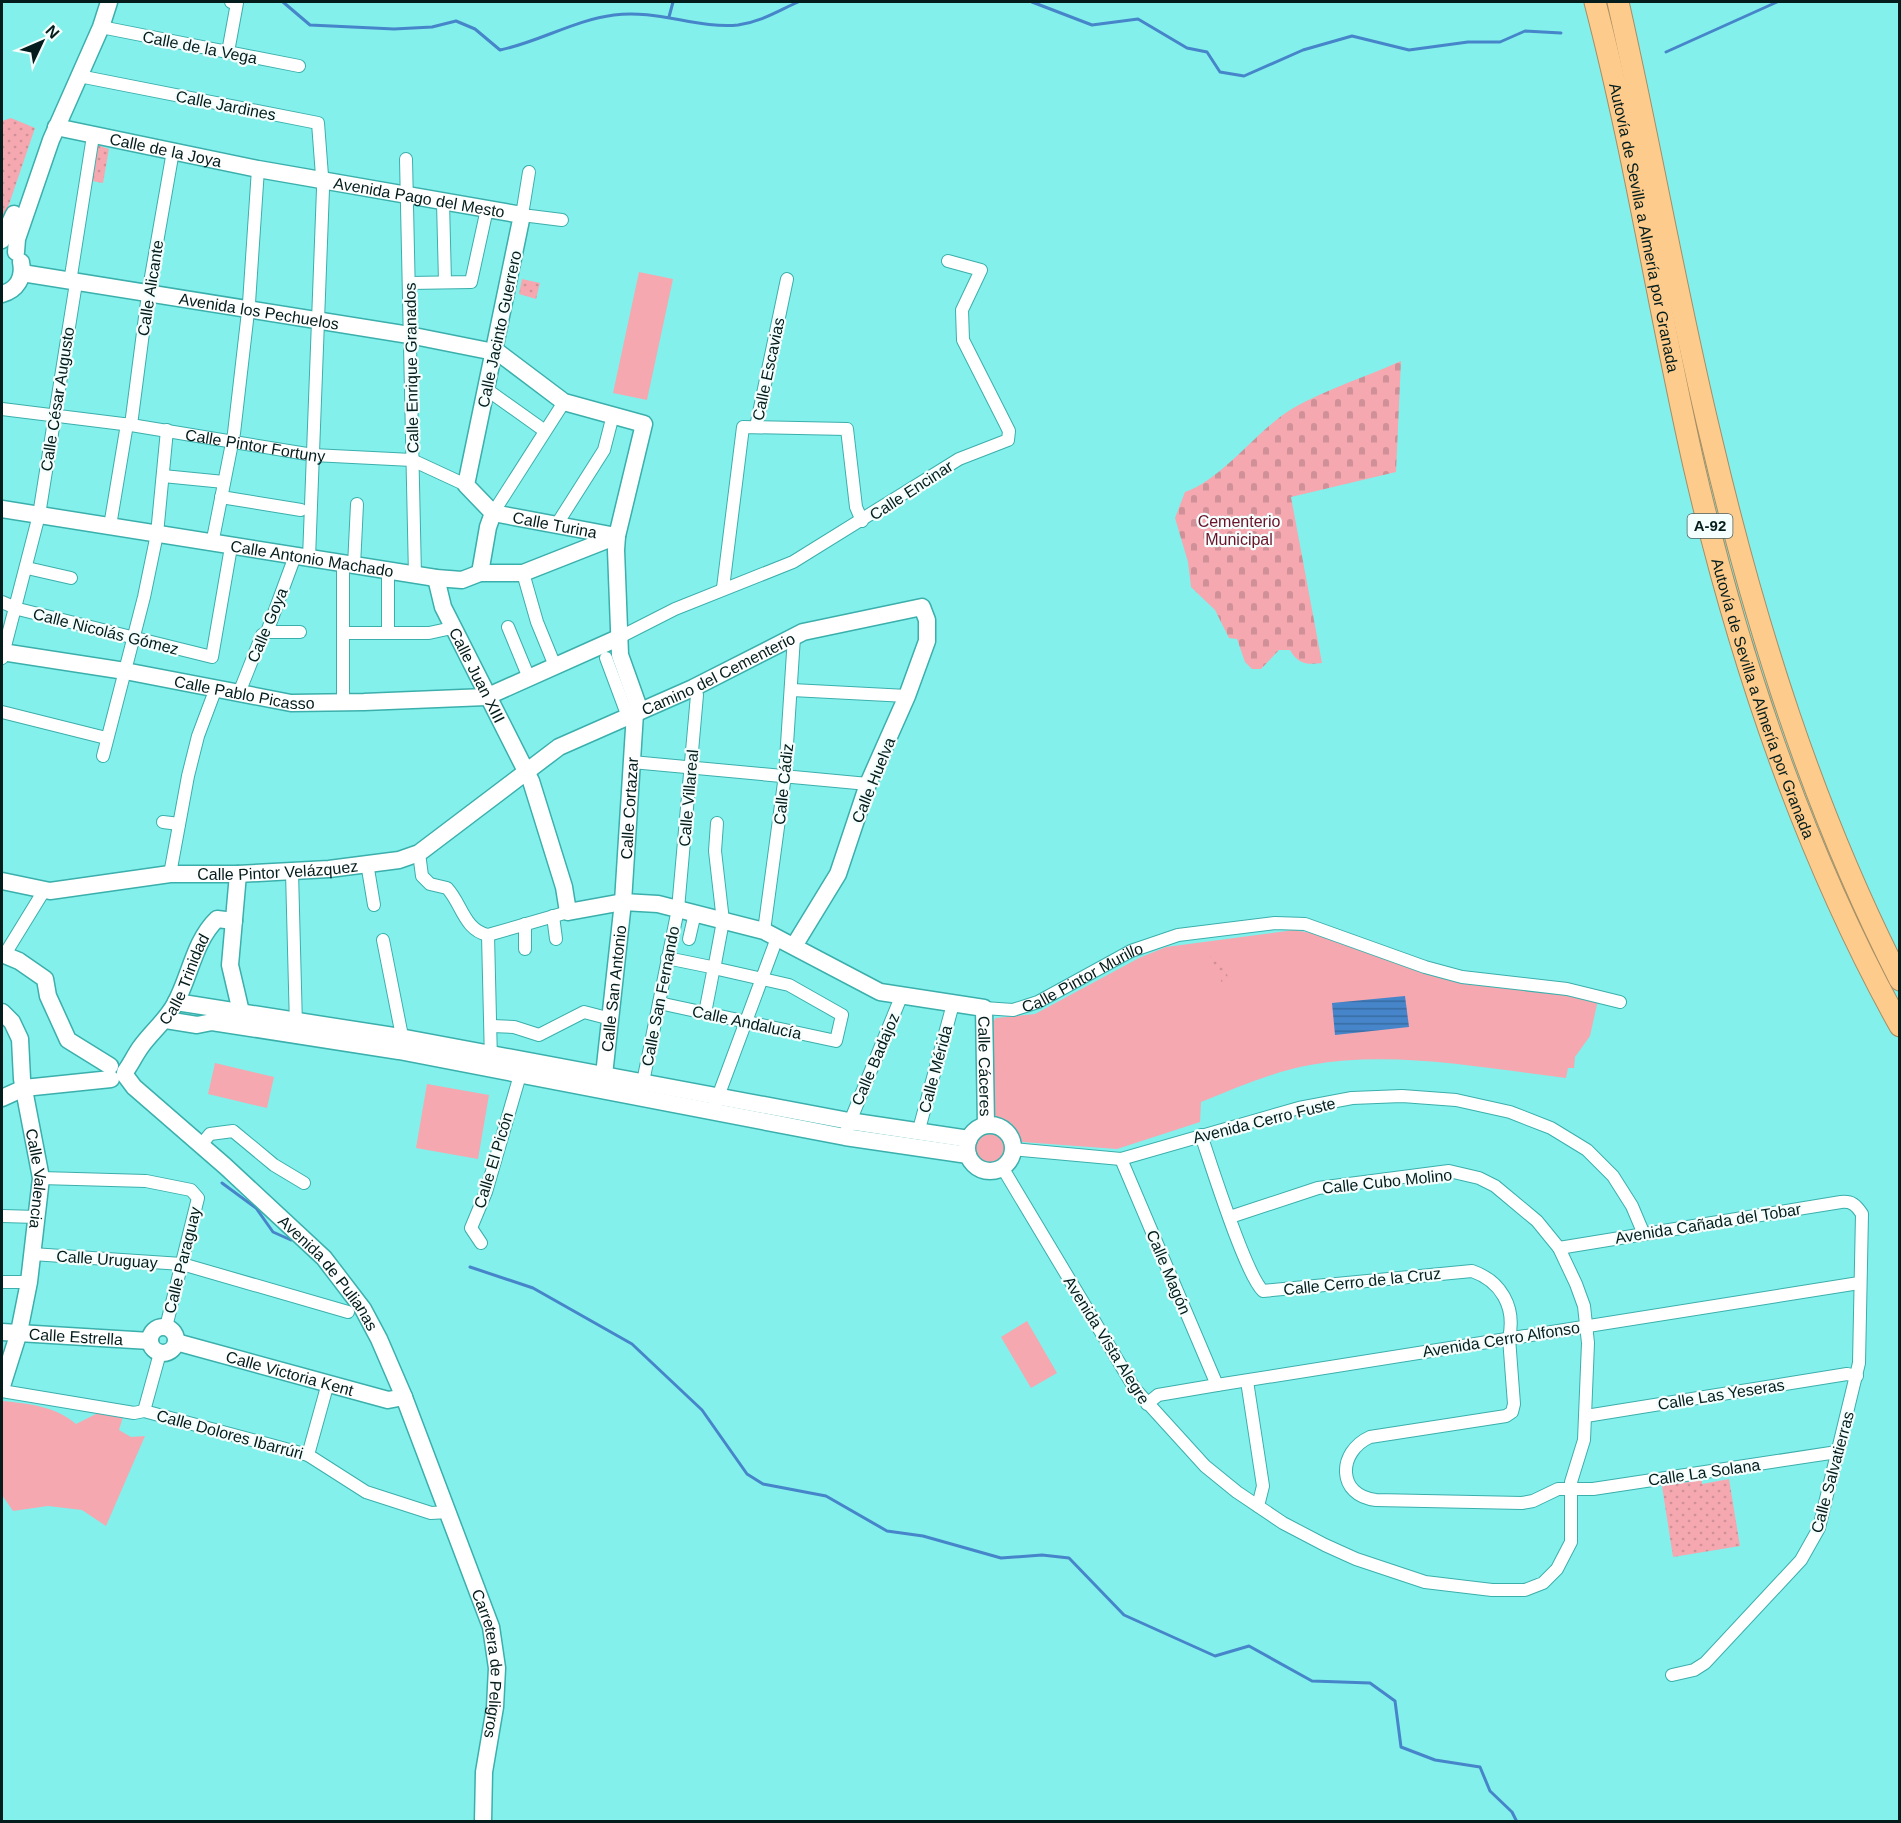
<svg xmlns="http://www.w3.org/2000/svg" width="1901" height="1823" font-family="Helvetica,sans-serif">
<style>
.green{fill:#f5a8b0}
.cemetery{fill:url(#cemetery-stones)}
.park{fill:url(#park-dots)}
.water{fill:url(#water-rules)}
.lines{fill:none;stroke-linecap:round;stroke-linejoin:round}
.stream{stroke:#4685c9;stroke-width:3}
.street-casing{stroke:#3bafac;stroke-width:14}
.secondary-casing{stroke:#3bafac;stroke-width:19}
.highway-casing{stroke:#a68e65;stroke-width:23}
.street{stroke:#fff;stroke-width:12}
.secondary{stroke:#fff;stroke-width:16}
.highway{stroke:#fdcb8c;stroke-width:21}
.labels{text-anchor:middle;stroke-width:4.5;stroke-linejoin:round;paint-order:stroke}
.shield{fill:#f4fefd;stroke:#4c6060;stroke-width:1.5}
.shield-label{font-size:15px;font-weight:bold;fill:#041d1c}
.street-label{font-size:16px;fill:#041d1c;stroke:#f4fefd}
.park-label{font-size:16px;fill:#6b1128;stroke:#f4fefd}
</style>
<defs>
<pattern id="cemetery-stones" width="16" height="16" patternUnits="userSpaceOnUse" patternTransform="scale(1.5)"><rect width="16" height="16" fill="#f5a8b0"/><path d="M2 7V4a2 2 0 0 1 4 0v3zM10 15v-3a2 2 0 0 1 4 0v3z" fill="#d09097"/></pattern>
<pattern id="park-dots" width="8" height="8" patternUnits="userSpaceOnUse" patternTransform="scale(1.5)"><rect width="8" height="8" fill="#f5a8b0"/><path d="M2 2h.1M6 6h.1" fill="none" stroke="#d09097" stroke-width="1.8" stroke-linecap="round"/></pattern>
<pattern id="water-rules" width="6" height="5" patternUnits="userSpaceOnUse" patternTransform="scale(1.5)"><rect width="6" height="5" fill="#4685c9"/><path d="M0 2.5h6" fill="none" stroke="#386ca2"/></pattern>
</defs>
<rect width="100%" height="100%" fill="#83f0ec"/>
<path class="green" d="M639,272L673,279L647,400L613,393Z
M1294,930L1317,934L1434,976L1598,1000L1590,1036L1575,1057L1574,1068H1568L1566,1078C1482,1068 1394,1050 1310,1065C1272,1072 1236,1088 1201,1102L1200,1122L1117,1149L1022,1142L1011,1123L991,1115L989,1025L996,1018L1035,1014L1139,958L1166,947Z
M215,1063L274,1077L267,1108L208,1094Z
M427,1084L489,1095L478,1159L416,1148Z
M974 1148a15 15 0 1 1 30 0a15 15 0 1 1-30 0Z
M1027,1321L1057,1373L1031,1388L1001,1337Z
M3,1401C30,1404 55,1406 76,1424L100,1412L123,1417L119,1430L131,1437L145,1436L106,1526L82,1510L48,1506L13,1511L2,1495Z"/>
<path class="cemetery" d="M1401,361L1396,472L1291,497L1322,663C1307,665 1298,664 1290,650H1279L1261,669H1252L1245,662L1237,639L1229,638L1215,610L1191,587L1188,562L1175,518L1185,492C1222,479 1253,435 1287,412C1316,393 1368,376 1401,361Z"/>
<path class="park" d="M11,118L35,128L2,225V121Z
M97,145L109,149L103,183L92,181Z
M522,279L540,283L536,299L519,294Z
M1217,952L1229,979L1222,983L1210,956Z
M1729,1479L1740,1546L1673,1557L1662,1486L1702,1480V1484Z"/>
<path class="water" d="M1405,996L1409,1027L1335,1035L1332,1003Z"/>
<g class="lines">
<path class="stream" d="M283,2L310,25L394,29L432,27L456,21L475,29L500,50C539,42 574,20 614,15C656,9 698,29 738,25C761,22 778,11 798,2
M1032,2L1092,25L1138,19L1187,48L1207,52L1220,72L1244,76L1303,50L1352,36L1409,50L1468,42H1500L1525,31L1561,33
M669,17L673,2
M1666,52L1777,2
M222,1183L256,1208L273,1232L291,1240
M470,1267L533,1288L632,1344L702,1410L747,1474L763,1484L826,1496L887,1531L923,1536L1001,1558L1042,1555L1069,1558L1124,1615L1215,1656L1249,1646L1312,1681L1370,1683L1395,1701L1401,1747L1435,1760L1480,1767L1490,1791L1512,1812L1517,1822"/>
<defs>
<g id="street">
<path d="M101,27L299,66"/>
<path d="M228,52L237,3L231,2"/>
<path d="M79,76L318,123L323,189L309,558"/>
<path d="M406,159L415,576"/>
<path d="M529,172L522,215L562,220"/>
<path d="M443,202L445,282"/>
<path d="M70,282L93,136"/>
<path d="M410,283L471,282L487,209"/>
<path d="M486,389L545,431"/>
<path id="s1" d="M2,409L131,425L313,455L412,460L466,485"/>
<path d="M131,425L148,294L173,151"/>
<path d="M756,427L787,279"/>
<path d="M163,476L224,482"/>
<path d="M221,497L301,510"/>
<path d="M493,513L564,402"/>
<path d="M557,524L604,450L613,415"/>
<path d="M110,526L127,424"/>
<path d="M212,544L234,433L249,303L258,169"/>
<path d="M354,566L357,504"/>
<path d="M27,568L71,578"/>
<path d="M523,573L537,622L555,666"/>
<path d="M723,588L743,427L847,429L856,507L862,521"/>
<path d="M2,602L18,609L212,657L231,547"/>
<path d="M508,627L529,678"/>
<path d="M267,632H300"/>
<path d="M343,633H429L452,628"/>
<path d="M388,633V572"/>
<path d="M618,638L675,609L793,562L959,459L1008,440L1009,431L1003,419L963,340L962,310L981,270L948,261"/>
<path d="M2,658L39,515L76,283"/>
<path d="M606,658L628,717"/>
<path d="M792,690L907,696"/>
<path d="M239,693L262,635L267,632L295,556"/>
<path d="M343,702V564"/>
<path d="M2,712L106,738"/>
<path d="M103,756L144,597L157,534L167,430"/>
<path d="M632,762L868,784"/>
<path d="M163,822L179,824"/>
<path d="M419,853L422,876L430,884L447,888C462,904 464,930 488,935L568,912"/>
<path d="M367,863L374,905"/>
<path d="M292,872L296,1026"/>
<path d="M170,874L188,776L198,736L216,688"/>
<path d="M553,916L556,939"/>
<path d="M525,924V949"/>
<path d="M764,931L785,775L794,637"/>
<path d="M488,935L491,1061"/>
<path d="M689,939L695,913"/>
<path d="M383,940L401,1031L400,1042"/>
<path d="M5,954L45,889"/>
<path d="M667,958L711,967"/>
<path d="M715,964L723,921L715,851L717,823"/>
<path d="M659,1003L836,1041L842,1015L789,985L718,969"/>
<path id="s2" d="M984,1008L1013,1010L1038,1002L1131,951L1178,935L1275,923L1305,924L1425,967L1462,977L1567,989L1620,1002"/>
<path d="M705,1013L713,972"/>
<path d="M492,1026L514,1027L539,1035L584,1012L611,1019"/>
<path d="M643,1082L678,909L697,695L693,688"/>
<path d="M716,1102L777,938"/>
<path d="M847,1129L901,997"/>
<path d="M918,1133L953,1004"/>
<path d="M1201,1135C1211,1164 1245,1274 1263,1291L1472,1271C1501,1281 1516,1307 1509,1338L1514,1404L1512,1412L1506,1416L1370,1437C1337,1452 1337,1496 1376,1500L1522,1503L1533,1501L1558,1489H1593L1837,1452"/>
<path d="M201,1145L210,1134L233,1131L274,1165L304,1183"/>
<path d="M1012,1149L1121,1159L1299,1108L1352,1098L1402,1096L1456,1100L1510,1112L1551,1128L1587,1150L1613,1176L1632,1206L1643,1232"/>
<path d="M1121,1159L1217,1385"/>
<path d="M1002,1167L1135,1389L1205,1466L1237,1492L1283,1523L1325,1545L1356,1559L1425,1582L1492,1590H1525L1543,1583L1557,1569L1571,1542V1482L1584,1440L1588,1343L1584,1306L1576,1284L1559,1248L1537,1221L1495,1186L1479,1178L1449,1171L1318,1188L1230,1217"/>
<path d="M41,1178L146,1181L191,1190L198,1198L166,1327"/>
<path d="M2,1216L37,1217"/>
<path d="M481,1243L471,1228L486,1192L520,1075"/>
<path d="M1559,1248L1841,1202C1852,1201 1856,1205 1862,1214L1859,1363L1819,1528L1801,1560L1705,1663L1694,1670L1672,1675"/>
<path d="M32,1254L182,1264L348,1312"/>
<path d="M2,1282H29"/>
<path d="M1247,1381L1263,1486L1258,1506"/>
<path d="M2,1391L134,1413L144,1411L308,1455L366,1492L431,1513L448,1512"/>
<path d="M1147,1404L1158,1395L1217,1385L1859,1283"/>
<path d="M144,1411L160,1353"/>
<path d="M1586,1416L1847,1374L1857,1376"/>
<path d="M308,1455L328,1383"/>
</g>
<g id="secondary">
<path id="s3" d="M56,127L258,169L522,215L466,485L493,513"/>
<path d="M2,240L14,214"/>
<path d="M16,252L17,239L51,140L101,27L109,2"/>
<path id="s4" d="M22,273L409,335L499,353L564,402L644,424L617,536L616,550L620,655L640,711"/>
<path d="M2,294C17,290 24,278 21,262"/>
<path id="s5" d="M2,509L436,578L462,580L480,573H523L617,536"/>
<path id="s6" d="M493,513L616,536"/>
<path d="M480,573L488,527L493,513"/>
<path id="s7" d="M436,578L443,607L531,781L564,887L568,912L623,902L658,904L764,931L880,992L984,1008L986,1125"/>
<path id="s8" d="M2,652L125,671L291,703L364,702L486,697L618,638"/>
<path d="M238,874L230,965L241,1012"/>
<path id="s9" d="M2,881L50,891L170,874H238L329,869L399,860L419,853L559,747L693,688L803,632L922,607L927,620V641L907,696L868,784L838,874L794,946"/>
<path d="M2,954L19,961L45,979L48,996L68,1040L110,1066"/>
<path d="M176,1002L400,1037L849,1121L969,1139"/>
<path id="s10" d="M2,1012L12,1022L20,1039L22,1079L41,1178L29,1282L19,1332L2,1386"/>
<path d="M166,1020L197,1025L212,1022L399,1051L845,1137L968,1155"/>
<path id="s11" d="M125,1072C131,1064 135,1055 140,1048C151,1032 166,1021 175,1004C190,977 194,941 217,919L234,921"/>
<path id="s12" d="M125,1075L134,1087L225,1166L324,1258L363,1309L379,1339L404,1397L491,1627L497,1668L495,1707L484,1772L483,1822"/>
<path id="s13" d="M604,1075L623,902L635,713"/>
<path d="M2,1098L24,1088L111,1079"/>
<circle cx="990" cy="1148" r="23"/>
<circle cx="163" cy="1340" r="13"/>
<path id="s14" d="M2,1332L150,1341"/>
<path id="s15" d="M176,1342L388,1400L404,1397"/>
</g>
<g id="highway">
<path id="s16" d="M1595,2C1635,155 1659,312 1694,466C1739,660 1803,852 1900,1026"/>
<path d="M1618,2C1651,147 1676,294 1711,438C1755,625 1812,808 1900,980"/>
</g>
</defs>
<use href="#street" class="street-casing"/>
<use href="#secondary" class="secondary-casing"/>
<use href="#highway" class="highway-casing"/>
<use href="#street" class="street"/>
<use href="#secondary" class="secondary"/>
<use href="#highway" class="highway"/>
</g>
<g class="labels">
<rect class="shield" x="1687.5" y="514" width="45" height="24" rx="4.5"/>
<g class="shield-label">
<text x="1710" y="531">A-92</text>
</g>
<g class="street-label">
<text transform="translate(200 47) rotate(11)" y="6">Calle de la Vega</text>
<text transform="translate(226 105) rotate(11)" y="6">Calle Jardines</text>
<text dy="6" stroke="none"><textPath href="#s3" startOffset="112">Calle de la Joya</textPath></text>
<text dy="6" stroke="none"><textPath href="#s3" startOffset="370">Avenida Pago del Mesto</textPath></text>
<text dy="6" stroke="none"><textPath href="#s16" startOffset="231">Autovía de Sevilla a Almería por Granada</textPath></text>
<text transform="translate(150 288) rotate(-81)" y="6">Calle Alicante</text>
<text dy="6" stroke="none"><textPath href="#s4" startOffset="240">Avenida los Pechuelos</textPath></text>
<text transform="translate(499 329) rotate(-78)" y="6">Calle Jacinto Guerrero</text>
<text transform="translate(411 368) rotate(-91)" y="6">Calle Enrique Granados</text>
<text transform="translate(768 369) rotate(-78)" y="6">Calle Escavias</text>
<text transform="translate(57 399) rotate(-81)" y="6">Calle César Augusto</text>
<text dy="6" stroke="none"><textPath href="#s1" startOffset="256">Calle Pintor Fortuny</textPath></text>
<text transform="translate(911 490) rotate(-33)" y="6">Calle Encinar</text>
<text dy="6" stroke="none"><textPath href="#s6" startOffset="63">Calle Turina</textPath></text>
<text dy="6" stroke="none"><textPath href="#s5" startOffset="314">Calle Antonio Machado</textPath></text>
<text transform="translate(267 625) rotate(-67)" y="6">Calle Goya</text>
<text transform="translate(106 631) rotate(14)" y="6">Calle Nicolás Gómez</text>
<text dy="6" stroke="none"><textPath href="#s9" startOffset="772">Camino del Cementerio</textPath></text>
<text dy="6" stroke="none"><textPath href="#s7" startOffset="106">Calle Juan XIII</textPath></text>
<text dy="6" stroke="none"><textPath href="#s8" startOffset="246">Calle Pablo Picasso</textPath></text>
<text dy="6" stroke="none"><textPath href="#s16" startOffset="717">Autovía de Sevilla a Almería por Granada</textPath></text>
<text transform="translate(873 780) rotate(-68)" y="6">Calle Huelva</text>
<text transform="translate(783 784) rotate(-84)" y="6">Calle Cádiz</text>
<text transform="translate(688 798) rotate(-85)" y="6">Calle Villareal</text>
<text dy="6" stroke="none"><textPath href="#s13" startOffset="268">Calle Cortazar</textPath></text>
<text dy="6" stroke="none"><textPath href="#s9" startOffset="278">Calle Pintor Velázquez</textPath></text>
<text dy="6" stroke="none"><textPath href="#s2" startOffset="106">Calle Pintor Murillo</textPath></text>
<text dy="6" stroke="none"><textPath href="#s11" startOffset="111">Calle Trinidad</textPath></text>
<text dy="6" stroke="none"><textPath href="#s13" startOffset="87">Calle San Antonio</textPath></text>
<text transform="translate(660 996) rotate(-79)" y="6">Calle San Fernando</text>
<text transform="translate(747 1022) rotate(12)" y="6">Calle Andalucía</text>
<text transform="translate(875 1059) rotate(-67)" y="6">Calle Badajoz</text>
<text dy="6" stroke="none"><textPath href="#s7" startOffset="856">Calle Cáceres</textPath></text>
<text transform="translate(935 1069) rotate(-75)" y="6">Calle Mérida</text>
<text transform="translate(1264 1120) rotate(-14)" y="6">Avenida Cerro Fuste</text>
<text transform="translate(493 1160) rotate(-73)" y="6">Calle El Picón</text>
<text dy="6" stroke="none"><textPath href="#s10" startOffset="174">Calle Valencia</textPath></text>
<text transform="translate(1387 1181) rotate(-6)" y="6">Calle Cubo Molino</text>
<text transform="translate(1708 1223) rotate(-9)" y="6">Avenida Cañada del Tobar</text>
<text transform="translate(107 1259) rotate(4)" y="6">Calle Uruguay</text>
<text transform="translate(182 1260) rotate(-76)" y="6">Calle Paraguay</text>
<text transform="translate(1169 1272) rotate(67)" y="6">Calle Magón</text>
<text dy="6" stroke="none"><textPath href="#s12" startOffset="285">Avenida de Pulianas</textPath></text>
<text transform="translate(1362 1281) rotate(-6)" y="6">Calle Cerro de la Cruz</text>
<text dy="6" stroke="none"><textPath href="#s14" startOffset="74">Calle Estrella</textPath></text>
<text transform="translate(1501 1339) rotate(-9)" y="6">Avenida Cerro Alfonso</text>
<text transform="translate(1107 1340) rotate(58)" y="6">Avenida Vista Alegre</text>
<text dy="6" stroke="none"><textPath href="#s15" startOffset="118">Calle Victoria Kent</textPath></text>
<text transform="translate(1721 1394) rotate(-9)" y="6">Calle Las Yeseras</text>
<text transform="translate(230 1434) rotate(15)" y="6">Calle Dolores Ibarrúri</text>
<text transform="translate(1704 1472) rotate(-8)" y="6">Calle La Solana</text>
<text transform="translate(1832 1472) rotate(-75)" y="6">Calle Salvatierras</text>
<text dy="6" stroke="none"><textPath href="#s12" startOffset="714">Carretera de Peligros</textPath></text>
</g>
<g class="park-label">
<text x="1239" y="527">Cementerio<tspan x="1239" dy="18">Municipal</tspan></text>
</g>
</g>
<rect width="1901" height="1823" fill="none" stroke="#041d1c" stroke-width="6"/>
<g transform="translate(42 42) rotate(46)" stroke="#f4fefd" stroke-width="4.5" paint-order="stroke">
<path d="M0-4.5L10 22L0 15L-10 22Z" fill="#041d1c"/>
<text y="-9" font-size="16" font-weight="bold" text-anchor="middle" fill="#041d1c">N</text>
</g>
</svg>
